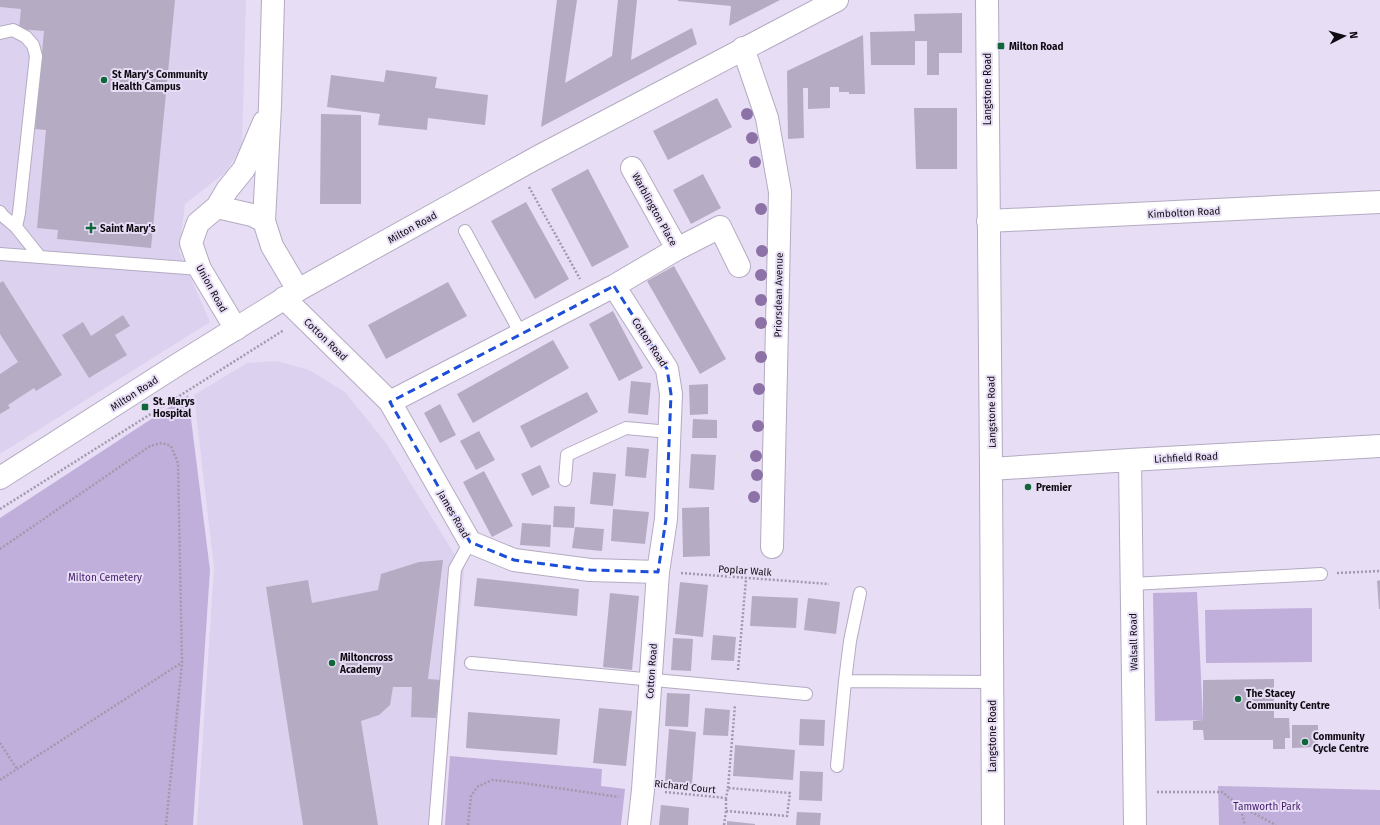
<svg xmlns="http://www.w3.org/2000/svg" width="1380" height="825" font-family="'Fira Sans',sans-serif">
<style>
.built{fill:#ddd1f0}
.green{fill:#c0afda}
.building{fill:#b5acc3}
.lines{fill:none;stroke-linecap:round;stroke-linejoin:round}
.lane-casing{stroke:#b4abc2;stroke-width:14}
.street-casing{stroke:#b4abc2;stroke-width:24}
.primary-casing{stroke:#b4abc2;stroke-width:24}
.path{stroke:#a199ac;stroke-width:2.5;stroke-dasharray:2 2;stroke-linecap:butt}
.lane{stroke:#fff;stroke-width:12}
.street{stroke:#fff;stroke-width:22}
.primary{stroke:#fff;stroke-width:22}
.tree{fill:#8d72a8}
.marked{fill:none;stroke:#1d4ed8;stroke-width:3;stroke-dasharray:8 5;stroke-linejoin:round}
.poi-dot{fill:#0f6638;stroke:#e7ddf5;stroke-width:1.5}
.labels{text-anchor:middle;stroke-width:4;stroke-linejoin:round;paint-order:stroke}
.poi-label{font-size:10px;font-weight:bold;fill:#0f0b13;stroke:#e7ddf5;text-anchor:start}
.street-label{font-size:10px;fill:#0f0b13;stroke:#e7ddf5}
.park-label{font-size:10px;fill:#431a69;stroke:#e7ddf5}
</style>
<rect width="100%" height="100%" fill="#e7ddf5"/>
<path class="built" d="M0,0H246L242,146L226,172L185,204L179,251L210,322L0,454Z
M277,361L309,370L345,392L386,443L464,570L442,825H197L214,568L194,395L247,363Z"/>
<path class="green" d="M188,395L210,570L193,825H0V518Z
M1197,592L1203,720L1155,721L1153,593Z
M1312,608V662L1206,663L1205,610Z
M450,756L602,769L601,786L625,789L621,825H445Z
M1218,786L1380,790V825H1219Z"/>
<path class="building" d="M0,0H175L151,248L57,239L58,230L37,228L46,130L35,129L44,31L19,29L21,9L0,7Z
M557,0H577L565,83L612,56L618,0H637L631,60L692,28L697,44L541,127Z
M678,0H780L729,26L731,6L678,1Z
M962,13V53H939V75H927V41H915V65H871L870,32L915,31L914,14Z
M863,35L865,94H849V92H839V87H830V108L808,109V88H803L804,138L788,139L787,71Z
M386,70L437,77L435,88L488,95L485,125L428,118L427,130L378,125L380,114L327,107L331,75L384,82Z
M717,98L732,127L668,160L653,131Z
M914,108H957V169H916Z
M321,114L361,115V204H320Z
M588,169L629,247L592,267L551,189Z
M703,174L721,208L691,224L673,190Z
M526,202L569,279L535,299L491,221Z
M674,266L726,359L700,374L647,281Z
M3,281L62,375L36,391L34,388L8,405L10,408L0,414V374L18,362L0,334V283Z
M448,282L467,316L386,359L368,325Z
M613,311L643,368L619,381L589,324Z
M123,315L130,326L115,335L127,355L89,378L62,335L83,322L91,336Z
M553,340L569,368L473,423L457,394Z
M631,381L651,383L648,415L628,413Z
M708,384V414L690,415L689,385Z
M587,392L598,412L531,448L520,426Z
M440,404L456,435L440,443L424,413Z
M693,419L717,420V438H692Z
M479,431L495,460L476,470L460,441Z
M627,447L649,449L646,478L625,476Z
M691,454L716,455L714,490L689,488Z
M540,465L550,487L532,496L521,474Z
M484,471L513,526L492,537L463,482Z
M593,472L616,474L613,506L590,504Z
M554,506L575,507L574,528L553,527Z
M709,507L710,556L683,557L682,508Z
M613,509L649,512L645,544L611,541Z
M522,523L551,525L550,547L520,545Z
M575,527L604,529L602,551L572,548Z
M443,560L428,679L441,680L436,718L411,717L412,687H393L390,705L379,715L361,721L378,825H303L266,587L308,580L312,603L378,590L381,574L419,562Z
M477,578L579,589L577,616L474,606Z
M1380,580V609H1379L1377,581Z
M680,582L708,585L703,637L675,634Z
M610,593L639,596L632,670L603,667Z
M752,596L798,598L796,628L750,626Z
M808,598L840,602L836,634L804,630Z
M713,635L736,637L734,661L711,660Z
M673,638L693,639L691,671L671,670Z
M1274,679V718H1289L1290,738H1285V749H1273V740H1204L1203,730H1193V721L1203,720V680Z
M667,693L690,694L688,727L665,726Z
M599,708L632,711L626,766L593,763Z
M705,708L730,710L728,736L703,735Z
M468,712L560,719L557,755L466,748Z
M800,719L825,720L824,746L799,745Z
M1292,725H1318V747L1292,748Z
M669,729L696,732L692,784L665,781Z
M735,745L795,750L793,780L733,776Z
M800,771L823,772L822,801L799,800Z
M661,805L689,808L688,825H659Z
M797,812L821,813L820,825H796Z
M727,821L755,824V825H727Z"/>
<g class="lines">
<defs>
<path id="lane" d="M0,33L13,30L26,37L33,45L36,56L19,213L16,227
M0,212L3,216L16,227L40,257
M465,231L521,334
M0,254L200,269
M565,480L567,455L626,428L669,432
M1132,584L1321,574
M471,663L806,694
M845,681L992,682
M837,766L845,681L850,641L860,593
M435,825L455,569L470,542"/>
<path id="street" d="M273,0L270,106L264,221L272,246L298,290
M987,0L991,469L993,825
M743,48L767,118L780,192L772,547
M632,168L677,249
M217,207L227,190L244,169L264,122
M988,221L1380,202
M614,286L667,369L671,394L666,519L658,572L643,790L639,825
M284,298L390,402L614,286L677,249L720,227L739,266
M236,329L200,269L191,243L198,223L217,207L252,215L264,221
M390,402L470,542L514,560L590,570L658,572
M1130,460L1135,825
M991,469L1130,460L1380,446"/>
<path id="primary" d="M0,478L177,365L298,290L536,158L837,0"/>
</defs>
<use href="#lane" class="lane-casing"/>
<use href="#street" class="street-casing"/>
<use href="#primary" class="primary-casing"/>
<path class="path" d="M529,187L580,279
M0,509L284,330
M0,549L150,446L162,443L171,446L178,463L182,663L166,825
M681,573L829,584
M1337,573L1380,571
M738,670L746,579
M0,743L17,769
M0,780L181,663
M728,788L735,705
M665,792L726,798L728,788L790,793L787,816L726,811V798
M1157,792H1222L1240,806L1276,825
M1240,806L1245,825
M468,825L471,796L477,787L492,780L523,783L619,797
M724,825L726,811"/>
<use href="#lane" class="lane"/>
<use href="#street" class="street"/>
<use href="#primary" class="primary"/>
</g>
<g class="tree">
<circle cx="747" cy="114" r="6"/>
<circle cx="752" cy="138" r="6"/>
<circle cx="755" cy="162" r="6"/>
<circle cx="761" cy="209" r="6"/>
<circle cx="762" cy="251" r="6"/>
<circle cx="761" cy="275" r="6"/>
<circle cx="761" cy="300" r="6"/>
<circle cx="761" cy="323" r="6"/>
<circle cx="761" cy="357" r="6"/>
<circle cx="759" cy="389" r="6"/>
<circle cx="758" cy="426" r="6"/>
<circle cx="756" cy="456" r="6"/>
<circle cx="757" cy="475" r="6"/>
<circle cx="754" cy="497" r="6"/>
</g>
<path class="marked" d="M614,286L667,369L671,394L666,519L658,572L590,570L514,560L470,542L390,402Z"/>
<g class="poi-dot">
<rect x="997" y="42" width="8" height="8" rx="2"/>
<circle cx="104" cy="80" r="4"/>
<path d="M89 222h4v4h4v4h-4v4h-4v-4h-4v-4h4z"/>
<rect x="141" y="403" width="8" height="8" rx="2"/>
<circle cx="1028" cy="487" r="4"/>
<circle cx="332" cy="663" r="4"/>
<circle cx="1238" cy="699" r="4"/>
<circle cx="1305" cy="742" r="4"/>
</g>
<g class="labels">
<g class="poi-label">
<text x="1009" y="50">Milton Road</text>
<text x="112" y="78">St Mary’s Community<tspan x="112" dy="12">Health Campus</tspan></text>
<text x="100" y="232">Saint Mary's</text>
<text x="153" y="405">St. Marys<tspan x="153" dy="12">Hospital</tspan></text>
<text x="1036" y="491">Premier</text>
<text x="340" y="661">Miltoncross<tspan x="340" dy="12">Academy</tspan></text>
<text x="1246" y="697">The Stacey<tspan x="1246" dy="12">Community Centre</tspan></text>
<text x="1313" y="740">Community<tspan x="1313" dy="12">Cycle Centre</tspan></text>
</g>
<g class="street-label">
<text transform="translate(987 89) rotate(-90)" y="4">Langstone Road</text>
<text transform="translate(655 209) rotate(61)" y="4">Warblington Place</text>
<text transform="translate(1184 212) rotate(-3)" y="4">Kimbolton Road</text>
<text transform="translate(412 227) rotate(-29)" y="4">Milton Road</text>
<text transform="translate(212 288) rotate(61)" y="4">Union Road</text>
<text transform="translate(778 295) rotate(-89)" y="4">Priorsdean Avenue</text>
<text transform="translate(326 339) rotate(44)" y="4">Cotton Road</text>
<text transform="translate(650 342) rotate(57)" y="4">Cotton Road</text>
<text transform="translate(134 393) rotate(-33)" y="4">Milton Road</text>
<text transform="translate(991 412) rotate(-91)" y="4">Langstone Road</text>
<text transform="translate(1186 457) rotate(-3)" y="4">Lichfield Road</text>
<text transform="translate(454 514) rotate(60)" y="4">James Road</text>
<text transform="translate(745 570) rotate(4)" y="4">Poplar Walk</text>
<text transform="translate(1133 642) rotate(-91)" y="4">Walsall Road</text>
<text transform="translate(651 671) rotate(-86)" y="4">Cotton Road</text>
<text transform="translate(992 736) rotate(-90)" y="4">Langstone Road</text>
<text transform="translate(685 786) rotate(6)" y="4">Richard Court</text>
</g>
<g class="park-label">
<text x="105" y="581">Milton Cemetery</text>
<text x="1267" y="810">Tamworth Park</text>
</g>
</g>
<g transform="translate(1344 36) rotate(84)" stroke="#e7ddf5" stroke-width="3" paint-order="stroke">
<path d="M0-3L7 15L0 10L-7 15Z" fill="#0f0b13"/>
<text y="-6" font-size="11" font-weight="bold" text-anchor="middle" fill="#0f0b13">N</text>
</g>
</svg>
